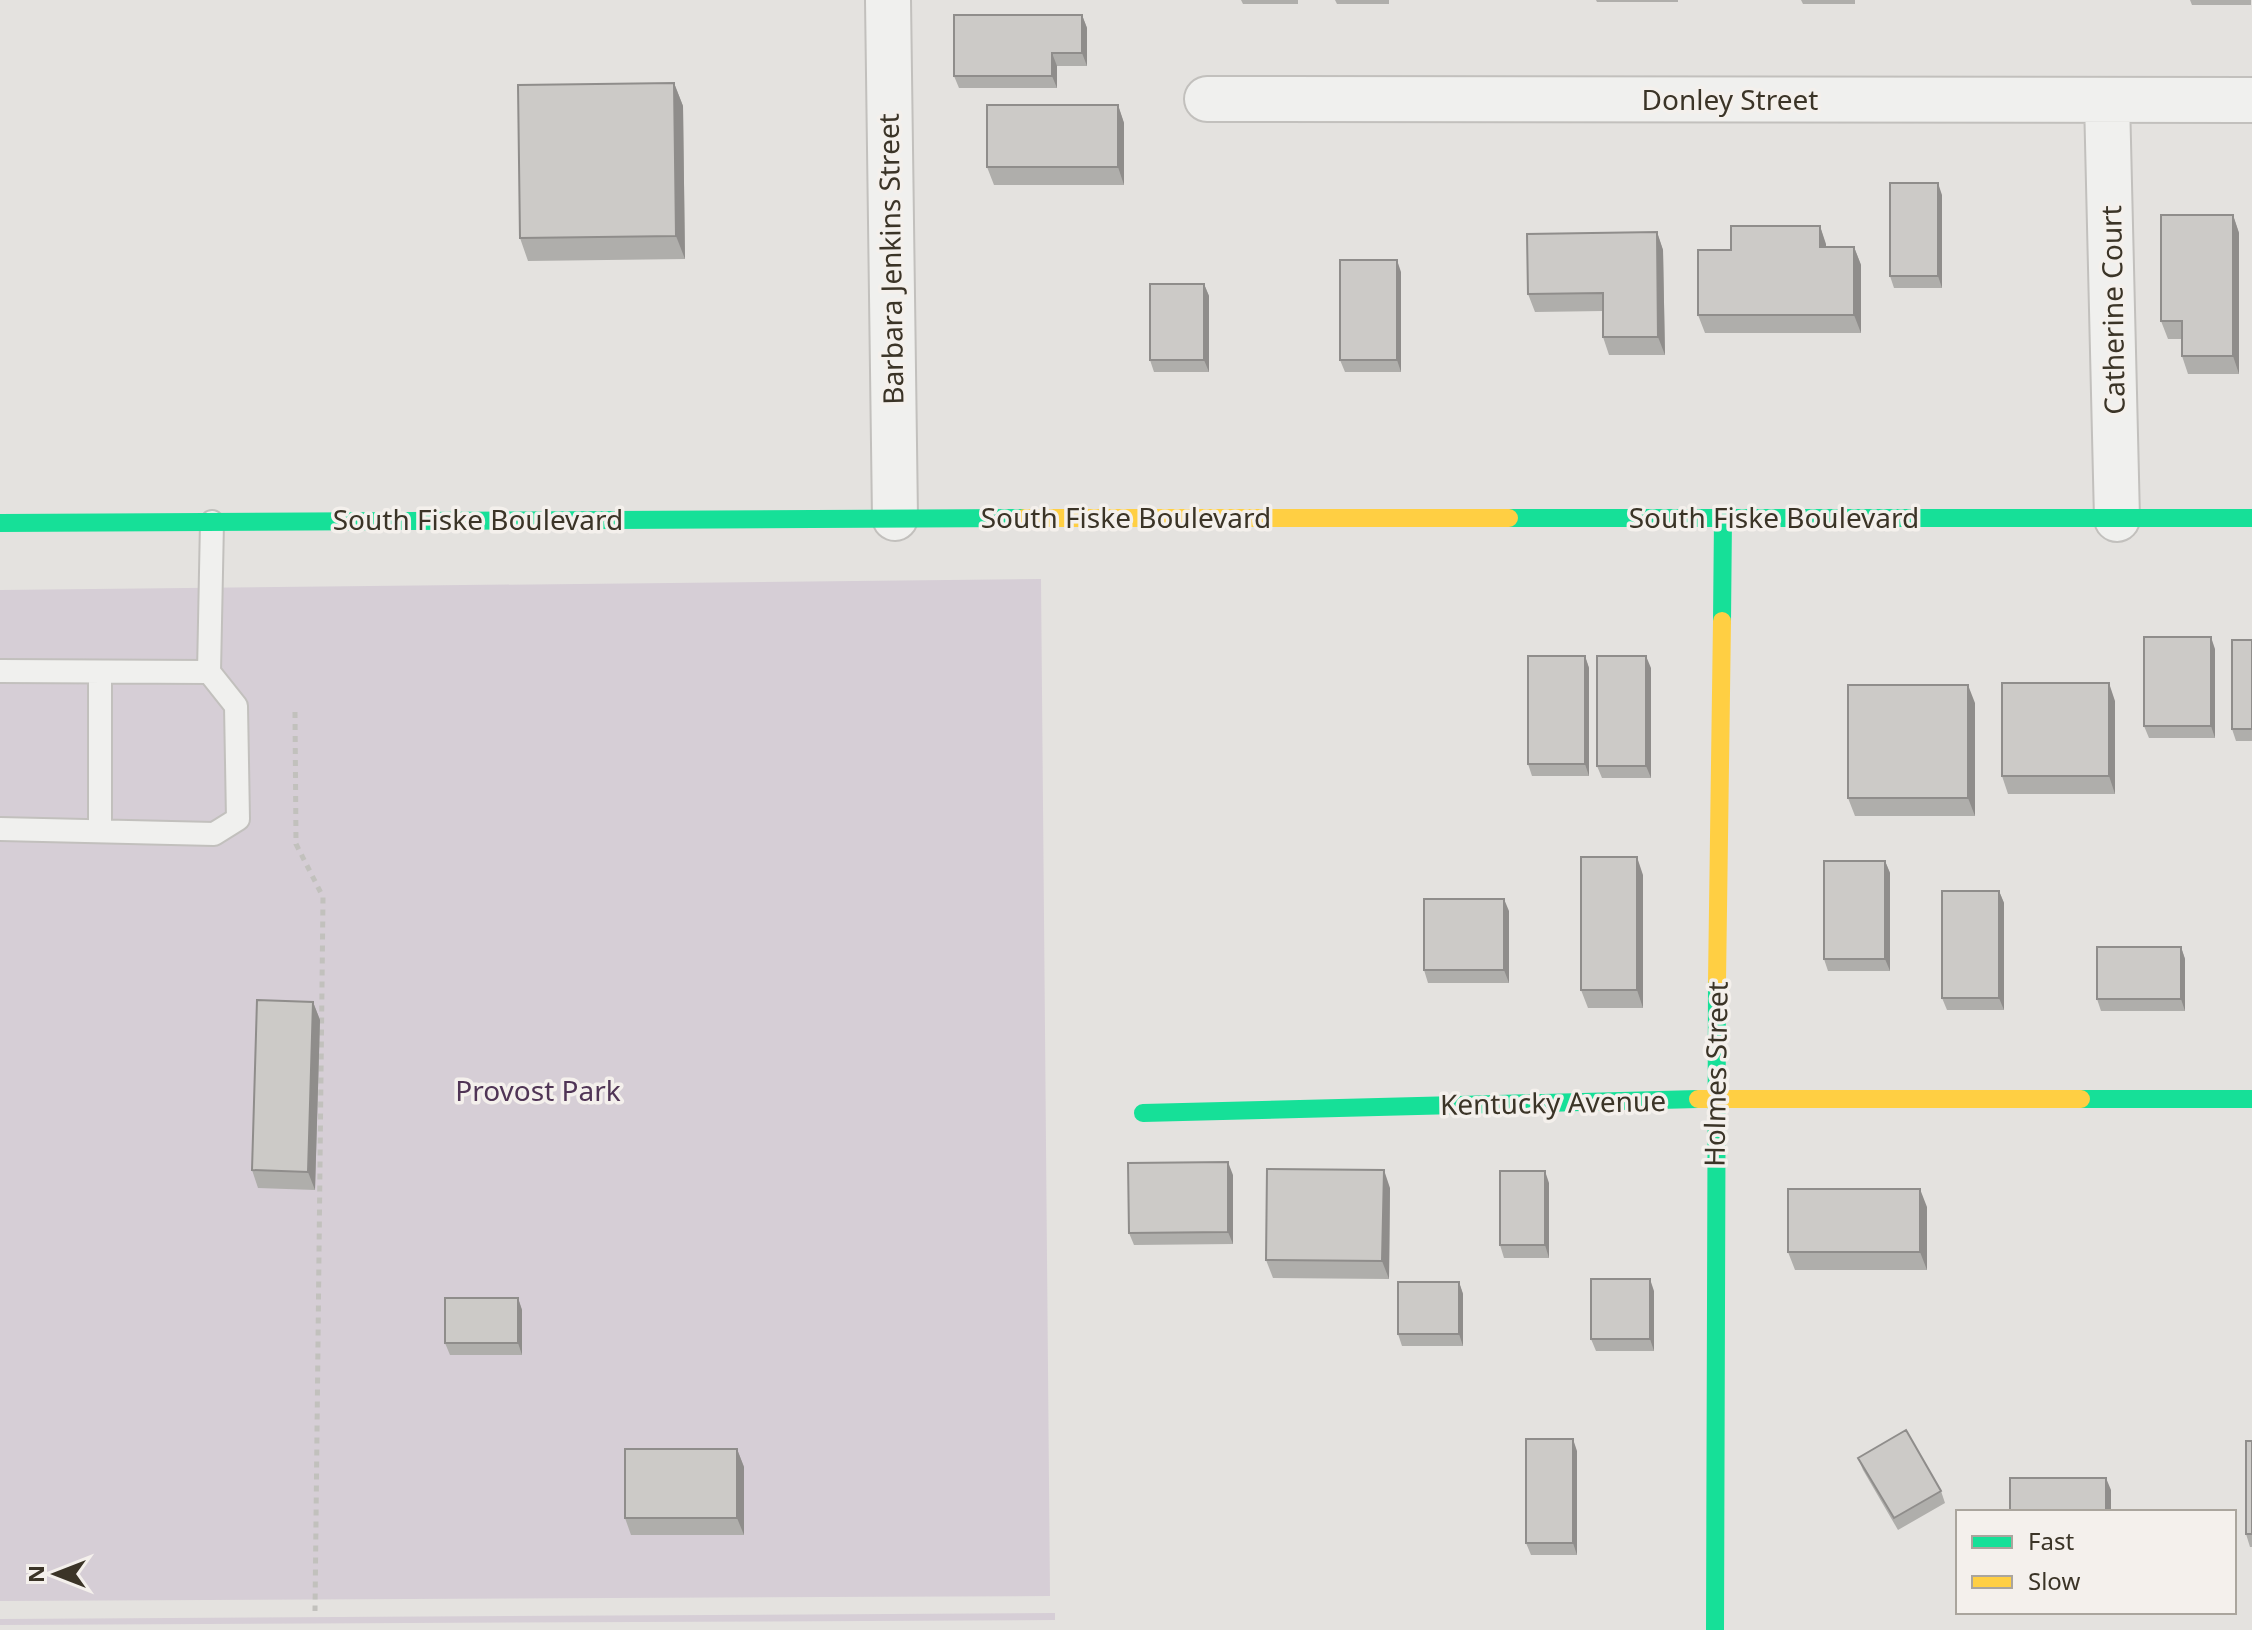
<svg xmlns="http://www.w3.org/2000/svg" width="2252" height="1630" font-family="'Noto Sans',sans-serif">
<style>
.green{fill:#d6ced6}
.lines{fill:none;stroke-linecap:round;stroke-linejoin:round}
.lane-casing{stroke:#c2c0bd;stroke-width:26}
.street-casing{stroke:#c2c0bd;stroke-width:48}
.path{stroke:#c2c1bd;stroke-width:5;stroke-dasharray:6 6;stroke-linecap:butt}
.lane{stroke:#f0f0ee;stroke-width:22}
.street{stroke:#f0f0ee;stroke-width:44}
.fast{stroke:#16e098;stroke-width:18}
.slow{stroke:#ffcf43;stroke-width:18}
.wall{fill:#afaeab}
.shaded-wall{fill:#8f8d8b}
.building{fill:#cccac7;stroke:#8f8d8b;stroke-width:2}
.labels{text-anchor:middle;stroke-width:7;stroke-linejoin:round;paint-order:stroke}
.street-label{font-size:28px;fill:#3b3427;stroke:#f4f0ec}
.park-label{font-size:28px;fill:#503556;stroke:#f4f0ec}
</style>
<rect width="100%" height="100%" fill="#e4e2df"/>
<path class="green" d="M1041,579L1050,1596L0,1601V590Z
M1055,1613V1620L0,1625V1619Z"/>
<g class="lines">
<defs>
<path id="lane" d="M0,671L209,672
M100,672V831
M0,829L214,834L238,819L236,706L209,672L212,522"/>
<path id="street" d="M888,0L895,518
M1207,99L2252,100
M2107,100L2117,519"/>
</defs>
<use href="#lane" class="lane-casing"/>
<use href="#street" class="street-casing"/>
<path class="path" d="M295,712L296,844L323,897L315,1611"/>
<use href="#lane" class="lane"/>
<use href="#street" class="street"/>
<path class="fast" d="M1509,518H2252
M0,523L1024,518
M1722,621L1723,518
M2081,1099H2252
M1143,1113L1698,1099
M1715,1630L1717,981"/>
<path class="slow" d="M1024,518H1509
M1717,981L1722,621
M1698,1099H2081"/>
</g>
<path class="wall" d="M1241,0H1298V4H1243Z
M1335,0H1389V4H1337Z
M1596,0H1678V2H1597Z
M1801,0H1855V4H1803Z
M2190,0H2251V5H2192Z
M1082,15L1087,28V66H1057V88H959L954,76Z
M674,83L683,106L685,259L528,261L520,238Z
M1118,105L1124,123V185H994L987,167Z
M1942,195V288H1894L1890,276Z
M2233,215L2239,233V374H2188L2182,356V339H2168L2161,321Z
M1820,226L1826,247H1854L1861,265V333H1705L1698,315L1731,250Z
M1657,232L1663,250L1665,355H1609L1603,337V311L1535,312L1528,294Z
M1401,272V372H1345L1340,360Z
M1204,284L1209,296V372H1154L1150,360Z
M2252,640V741H2236L2232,729Z
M2215,649V738H2149L2144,726Z
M1585,656L1589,668V776H1532L1528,764Z
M1651,668V778H1602L1597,766Z
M2115,701V794H2008L2002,776Z
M1975,703V816H1855L1848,798Z
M1885,861L1890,873V971H1828L1824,959Z
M1643,875V1008H1588L1581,990Z
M1999,891L2004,903V1010H1947L1942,998Z
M1509,911V983H1428L1424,970Z
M2181,947L2185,959V1011H2101L2097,999Z
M313,1002L320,1020L315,1190L258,1188L252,1170Z
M1233,1175V1244L1134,1245L1129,1233Z
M1549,1183V1258H1504L1500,1245Z
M1390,1188L1389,1279L1273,1278L1266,1260Z
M1927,1207V1270H1795L1788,1252Z
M1459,1282L1463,1294V1346H1402L1398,1334Z
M1654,1291V1351H1596L1591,1339Z
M518,1298L522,1310V1355H450L445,1343Z
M2252,1441V1547H2250L2246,1534Z
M737,1449L744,1467V1535H631L625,1518Z
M1577,1451V1555H1531L1526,1543Z
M1858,1458L1941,1491L1945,1503L1898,1530L1863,1470Z"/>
<path class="shaded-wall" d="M1082,15L1087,28V66L1082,53Z
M1052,53L1057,66V88L1052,76Z
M674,83L683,106L685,259L676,236Z
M1118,105L1124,123V185L1118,167Z
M1938,183L1942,195V288L1938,276Z
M2233,215L2239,233V374L2233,356Z
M1820,226L1826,244V265L1820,247Z
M1657,232L1663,250L1665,355L1658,337Z
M1854,247L1861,265V333L1854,315Z
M1397,260L1401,272V372L1397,360Z
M1204,284L1209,296V372L1204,360Z
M2211,637L2215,649V738L2211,726Z
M1585,656L1589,668V776L1585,764Z
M1646,656L1651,668V778L1646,766Z
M2109,683L2115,701V794L2109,776Z
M1968,685L1975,703V816L1968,798Z
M1637,857L1643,875V1008L1637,990Z
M1885,861L1890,873V971L1885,959Z
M1999,891L2004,903V1010L1999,998Z
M1504,899L1509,911V983L1504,970Z
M2181,947L2185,959V1011L2181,999Z
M313,1002L320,1020L315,1190L308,1172Z
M1228,1162L1233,1175V1244L1228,1232Z
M1384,1170L1390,1188L1389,1279L1382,1261Z
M1545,1171L1549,1183V1258L1545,1245Z
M1920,1189L1927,1207V1270L1920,1252Z
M1650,1279L1654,1291V1351L1650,1339Z
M1459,1282L1463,1294V1346L1459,1334Z
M518,1298L522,1310V1355L518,1343Z
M1573,1439L1577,1451V1555L1573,1543Z
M737,1449L744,1467V1535L737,1518Z
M2106,1478L2111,1490V1512H2106Z"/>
<path class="building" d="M954,15H1082V53H1052V76H954Z
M674,83L676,236L520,238L518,85Z
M987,105H1118V167H987Z
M1890,183H1938V276H1890Z
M2161,215H2233V356H2182V321H2161Z
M1731,226H1820V247H1854V315H1698V250H1731Z
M1657,232L1658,337H1603V293L1528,294L1527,234Z
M1340,260H1397V360H1340Z
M1150,284H1204V360H1150Z
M2144,637H2211V726H2144Z
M2232,640H2252V729H2232Z
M1528,656H1585V764H1528Z
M1597,656H1646V766H1597Z
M2002,683H2109V776H2002Z
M1848,685H1968V798H1848Z
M1581,857H1637V990H1581Z
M1824,861H1885V959H1824Z
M1942,891H1999V998H1942Z
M1424,899H1504V970H1424Z
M2097,947H2181V999H2097Z
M257,1000L313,1002L308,1172L252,1170Z
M1228,1162V1232L1129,1233L1128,1163Z
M1267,1169L1384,1170L1382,1261L1266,1260Z
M1500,1171H1545V1245H1500Z
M1788,1189H1920V1252H1788Z
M1591,1279H1650V1339H1591Z
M1398,1282H1459V1334H1398Z
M445,1298H518V1343H445Z
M1906,1430L1941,1491L1894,1518L1858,1458Z
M1526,1439H1573V1543H1526Z
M2246,1441H2252V1534H2246Z
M625,1449H737V1518H625Z
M2010,1478H2106V1512H2010Z"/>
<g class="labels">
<g class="street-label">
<text x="1730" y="110">Donley Street</text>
<text transform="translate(891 259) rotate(-91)" y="10">Barbara Jenkins Street</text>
<text transform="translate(2113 310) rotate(-91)" y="10">Catherine Court</text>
<text x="1126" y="528">South Fiske Boulevard</text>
<text x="1774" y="528">South Fiske Boulevard</text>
<text x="478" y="530">South Fiske Boulevard</text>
<text transform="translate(1716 1074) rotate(-89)" y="10">Holmes Street</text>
<text transform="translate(1553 1103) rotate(-1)" y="10">Kentucky Avenue</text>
</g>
<g class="park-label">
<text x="538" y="1101">Provost Park</text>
</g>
</g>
<rect x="1956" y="1510" width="280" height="104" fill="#f4f0ec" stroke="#aaa59d" stroke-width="2"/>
<rect x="1972" y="1536" width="40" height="12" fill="#16e098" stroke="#aaa59d" stroke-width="2"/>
<text x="2028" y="1550" font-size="24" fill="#3b3427">Fast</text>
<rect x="1972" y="1576" width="40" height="12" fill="#ffcf43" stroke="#aaa59d" stroke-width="2"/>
<text x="2028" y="1590" font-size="24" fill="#3b3427">Slow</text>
<g transform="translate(56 1574) rotate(270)" stroke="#f4f0ec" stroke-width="6" paint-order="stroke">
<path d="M0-6L14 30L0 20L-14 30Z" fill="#3b3427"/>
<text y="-12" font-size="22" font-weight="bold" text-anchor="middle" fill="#3b3427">N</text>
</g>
</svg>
